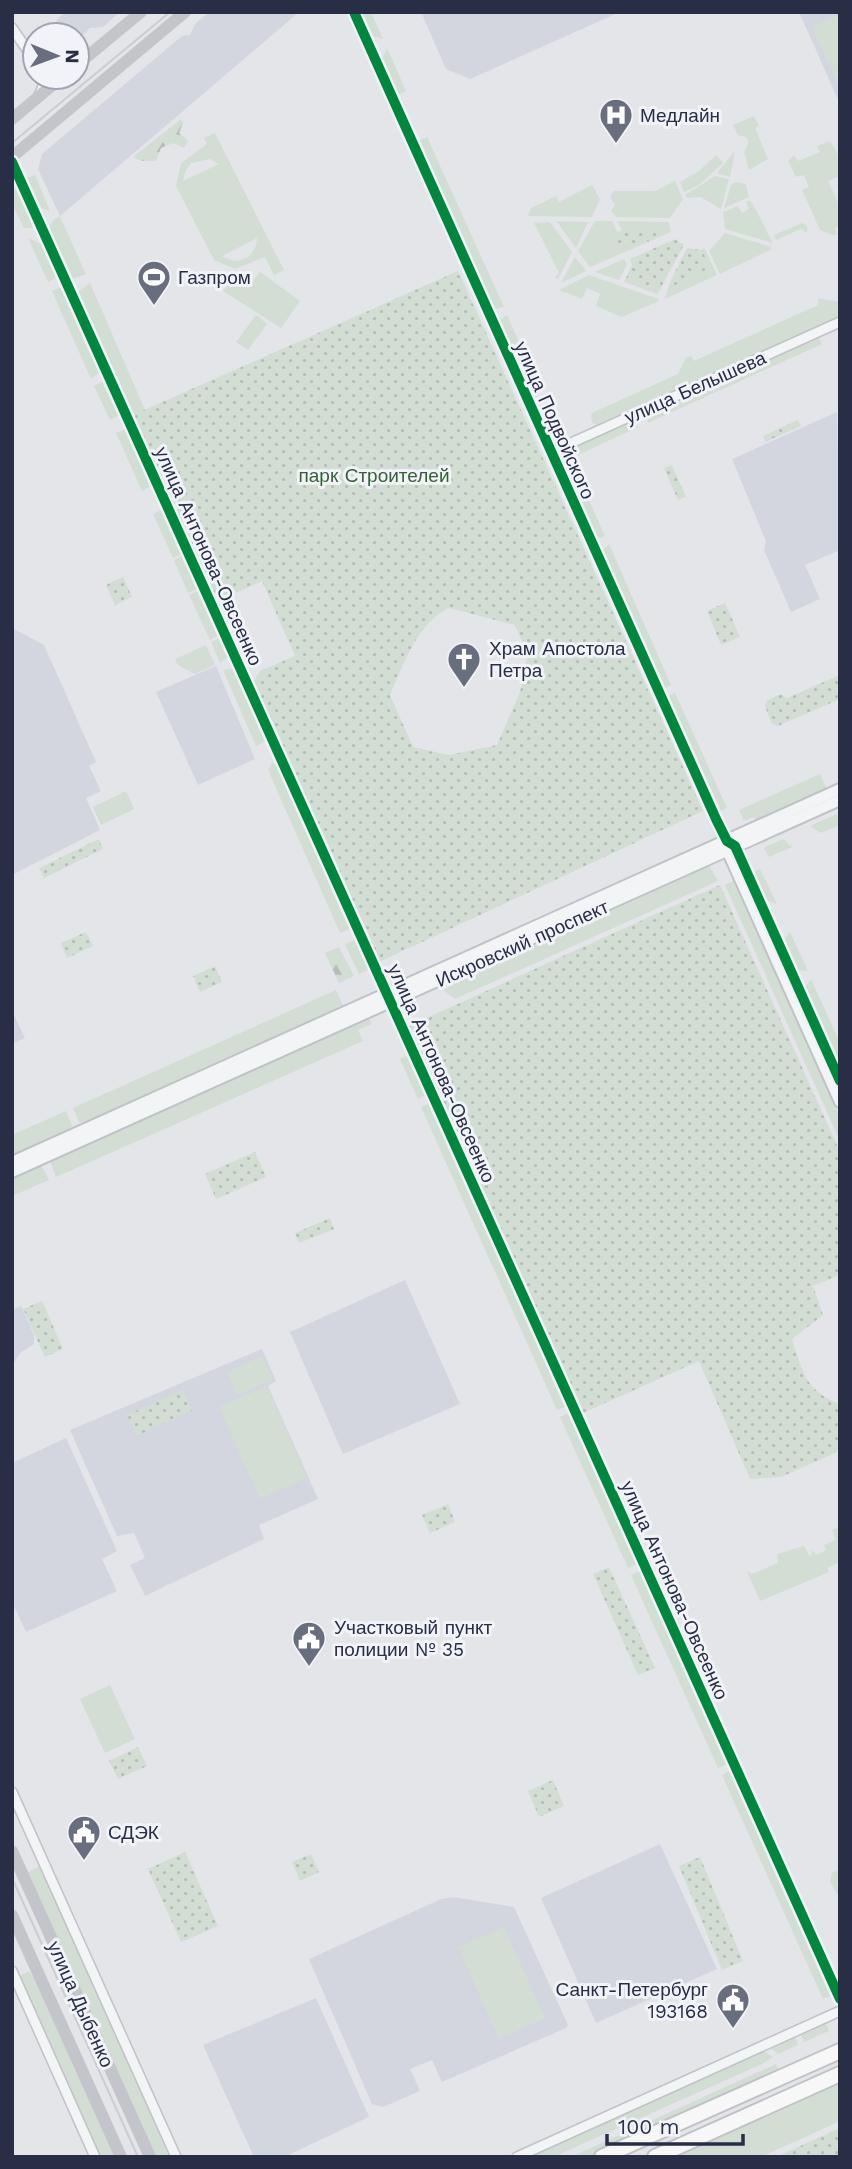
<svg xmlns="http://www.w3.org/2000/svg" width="852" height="2169" font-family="'Work Sans',sans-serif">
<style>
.built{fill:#d3d6df}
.grass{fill:#d2ddd4;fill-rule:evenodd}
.forest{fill:url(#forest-firs)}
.park{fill:url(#park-dots);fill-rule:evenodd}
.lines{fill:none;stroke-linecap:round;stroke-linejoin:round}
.minor-casing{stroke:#c1c2c7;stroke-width:12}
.tertiary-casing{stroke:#c1c2c7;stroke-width:14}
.primary-casing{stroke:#bfc2c7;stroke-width:18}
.minor{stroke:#f3f4f6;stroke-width:9}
.tertiary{stroke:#f3f4f6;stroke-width:10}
.secondary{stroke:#c3c5cb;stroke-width:12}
.primary{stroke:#f7f7f7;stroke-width:14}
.tram{stroke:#cccdd1;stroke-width:2}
.cycleway-casing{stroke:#f2f3f9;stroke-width:15}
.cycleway{stroke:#00873e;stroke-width:10}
.labels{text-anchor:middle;stroke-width:6;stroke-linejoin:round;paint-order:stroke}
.poi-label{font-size:19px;fill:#272e46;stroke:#f2f3f9;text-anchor:start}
.street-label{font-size:19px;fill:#272e46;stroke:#f2f3f9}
.park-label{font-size:19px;fill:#346333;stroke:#f2f3f9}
</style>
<defs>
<pattern id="forest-firs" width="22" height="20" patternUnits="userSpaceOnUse" patternTransform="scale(1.75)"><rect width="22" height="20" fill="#d2ddd4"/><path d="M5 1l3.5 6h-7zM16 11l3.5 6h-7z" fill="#b4beb7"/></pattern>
<pattern id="park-dots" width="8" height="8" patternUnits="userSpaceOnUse" patternTransform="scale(1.75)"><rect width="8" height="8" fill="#d2ddd4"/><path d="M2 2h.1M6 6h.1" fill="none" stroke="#b4beb7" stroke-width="1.8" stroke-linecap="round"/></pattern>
</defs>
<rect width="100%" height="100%" fill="#e4e5e9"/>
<path class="built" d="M65,12H120L103,27L90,28L77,41V35H53L57,20Z
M209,12H299L60,216L38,169L42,154L182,36L190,35L195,24Z
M421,12H620L470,79L446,69Z
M799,12H840V104Z
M837,412L840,550L805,565L820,599L791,612L764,550L766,541L732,459Z
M12,628L44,645L96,762L89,766L101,791L86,798L100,830L12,875Z
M216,666L255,759L198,785L156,692Z
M12,1011L25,1038L12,1044Z
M405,1280L460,1404L343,1454L290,1332Z
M21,1306L34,1335V1344L20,1353L12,1366V1310Z
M262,1349L276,1381L268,1386L318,1499L259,1525L264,1539L145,1596L130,1565L145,1558L134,1533L117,1536L70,1430Z
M66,1438L117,1551L102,1559L117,1591L26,1632L12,1602V1463Z
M660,1844L717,1969L596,2023L541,1898Z
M453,1897L514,1907L568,2025L566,2028L442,2082L432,2060L410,2069L420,2091L383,2107L372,2104L309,1959L441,1899Z
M316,1998L369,2117L284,2157H254L203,2045Z"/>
<path class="grass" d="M361,12H371L383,39L371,35Z
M840,14V89L812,27Z
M387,48L406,91L398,95L382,59Z
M754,116L759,126L755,128L768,159L749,170L744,152L749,142L746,137L738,135L733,125Z
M215,133L284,270L274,275L265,257L235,269L214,260L176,186L181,163L207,144L204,138ZM210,159L219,164L183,181L185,172L191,163ZM257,238C256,258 238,267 222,256Z
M427,137L504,307L495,309L419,141Z
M830,141L840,158V176L828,181L840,207V226L835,228L837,234L833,235L820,230L802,190L809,187L804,175L796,177L788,161L794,155L798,161L820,152L817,146Z
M735,151L730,177L717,173Z
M716,155L723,163L699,185L684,192L680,182L699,171Z
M35,175L50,211L40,208L27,178Z
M715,176L729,179L721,209L701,197L687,198L685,195Z
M675,181L683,199L670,218L616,217L611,211L615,205L610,197L614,191H655Z
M736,182L746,184L749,197L724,208L731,185Z
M592,185L600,199L592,217L528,216L531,208L556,196L559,202Z
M17,188L34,224L32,228H24L12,204V191Z
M751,201L773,243L725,229L723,212L738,206L742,213L749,209L746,202Z
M60,217L86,274L72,279L49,227L54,219Z
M556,221L588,222L576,248Z
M595,221H612L620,237L645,238L648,242L590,267L578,251Z
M617,221L669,222L671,232L664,235L661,229L622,230Z
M550,222L572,252L558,279L555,277L559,273L534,223Z
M802,223L807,226V233L801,229L776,240L774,235Z
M725,233L771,247L772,249L720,274L709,251Z
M28,238L43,245L57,275L54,279L48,282Z
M704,247L717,275L665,299L670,282L675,285Z
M575,257L586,271L561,283Z
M624,259L627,264L619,280L595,272Z
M260,272L300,301L281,328L223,291L235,274L250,285Z
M589,275L658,299L659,301L622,317L596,306L600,294L587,288L582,299L559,290Z
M626,278L659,291L667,282L657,294L624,282Z
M90,283L145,410L133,415L78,292Z
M58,288L63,289L100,372L91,379L52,291Z
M818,298L840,302V316L596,425L592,422L591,415L594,412L678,374L686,358L691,356L694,361L818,305Z
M256,315L267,324L248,350L236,342Z
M507,315L534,375L526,378L500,320Z
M819,337L822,344L648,423L646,414Z
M102,382L119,415L110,420L94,386Z
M632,421L638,427L578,455L574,447Z
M126,429L151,486L142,491L116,433Z
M573,465L605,536L601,538L597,537L566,468Z
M161,510L182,554L173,558L153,514Z
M609,544L671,685L665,688L603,550Z
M183,556L197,589L188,593L174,560Z
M198,591L218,636L210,640L189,595Z
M220,638L228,657L220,663L211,642Z
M206,645L215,665L195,674L178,665L175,659Z
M233,669L266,741L256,746L223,670Z
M675,693L727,808L721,811L668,696Z
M272,763L277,766L350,929L340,933L268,770Z
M820,774L827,789L756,821L754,817L744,821L739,810Z
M126,791L134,809L101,825L93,807Z
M837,814L840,825L821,833L810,826Z
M783,839L792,847L769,857L764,848Z
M709,865L718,881L455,999L443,990L449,987L447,983Z
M760,869L777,904L763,899L751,873Z
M734,881L840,1117V1141L725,885Z
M790,932L808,971L795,970L782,942Z
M355,940L369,969L359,974L345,944Z
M811,979L840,1043V1069L804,989Z
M336,990L344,1007L85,1123L79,1122L73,1108Z
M369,1018L372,1024L358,1030L363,1041L56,1177L50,1161Z
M408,1055L426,1095L418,1099L400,1059Z
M430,1103L566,1406L557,1410L421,1107Z
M66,1111L72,1125L70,1130L12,1156V1135Z
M41,1165L49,1180L12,1196V1178Z
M262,1356L273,1379L237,1395L227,1372Z
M267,1386L307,1478L260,1499L219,1407Z
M569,1413L637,1564L628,1568L560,1417Z
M840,1527V1562L827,1568L829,1572L760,1601L747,1571L752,1574L778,1563L777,1554L804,1546L810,1557L813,1550L816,1555L826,1550L824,1545L836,1540L832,1530Z
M640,1571L727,1764L718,1768L631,1575Z
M110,1685L135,1739L105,1753L80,1699Z
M730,1771L831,1996L823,1999L722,1775Z
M41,1866L169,2157H155L28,1872Z
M840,1869V1899L830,1882L832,1873Z
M504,1927L545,2018L499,2039L458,1947Z
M29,1971L42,1990L116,2157H101L20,1976Z
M826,2024L829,2031L804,2042L801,2035Z
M795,2037L798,2045L778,2054L770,2048Z
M764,2051L773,2057L762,2064L553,2157H529Z
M776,2064L779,2072L591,2157H571Z
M840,2084V2121L761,2157H677Z"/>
<path class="forest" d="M181,119L183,123L179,133L188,141L184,148L173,143L161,148L156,161H141L133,157Z
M339,947L354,976L339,983L325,953Z"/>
<path class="park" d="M624,229H661L664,235L648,242L645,238L617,252L611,241L620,237L618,232Z
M675,239L684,245L659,291L626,278L632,265L630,259Z
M687,248L702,250L710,268L675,285L670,282Z
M458,271L703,811L379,962L254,681L260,671L295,656L262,581L217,601L133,415ZM449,608L515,625L528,655L520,692L497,745L449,755L413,747L390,695C403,665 418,622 449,608Z
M798,420L801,426L765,442L763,436Z
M672,465L686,497L678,500L664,468Z
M123,577L132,597L115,605L106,585Z
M725,603L740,637L721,645L707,611Z
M840,675V699L778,726L772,724L765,706L767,700L781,694L787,698Z
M99,839L103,849L44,878L39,868Z
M720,885L840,1152V1275L813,1286L823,1315L792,1339C803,1372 805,1391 840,1404V1447L835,1453L781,1477L750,1479L699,1361L583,1413L409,1026Z
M86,932L93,946L67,958L61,943Z
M215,966L222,982L200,992L193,976Z
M255,1152L266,1177L216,1199L205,1174Z
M330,1218L334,1229L299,1243L295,1233Z
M42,1301L63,1349L45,1357L23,1309Z
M183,1390L192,1411L136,1436L127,1415Z
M448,1504L455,1522L430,1533L422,1515Z
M609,1567L655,1668L638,1675L593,1574Z
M138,1747L147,1766L118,1779L109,1761Z
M553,1780L564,1806L539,1817L528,1791Z
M185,1852L218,1926L181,1942L148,1869Z
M311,1854L319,1872L300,1881L292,1862Z
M700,1857L743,1961L722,1970L679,1866Z
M840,2128V2157H776Z"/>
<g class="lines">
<defs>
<path id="minor" d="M12,28L35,61
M39,95L43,87L42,77
M12,162L840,1999
M551,452L840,322
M12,1792L176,2157
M12,1971L95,2157
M517,2157L840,2011"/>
<path id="tertiary" d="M354,12L716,819L727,841L735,846L840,1081
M727,843V850L840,1102
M12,1162L840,789
M12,1172L840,800"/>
<path id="primary" d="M602,2157L840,2051
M655,2157L840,2074"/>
</defs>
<use href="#minor" class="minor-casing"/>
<use href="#tertiary" class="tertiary-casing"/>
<use href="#primary" class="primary-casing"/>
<use href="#minor" class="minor"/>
<use href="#tertiary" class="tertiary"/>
<path class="secondary" d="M77,65L141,12
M12,119L62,77
M12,157L185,12
M12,1851L150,2157
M12,1915L121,2157"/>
<use href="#primary" class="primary"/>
<path class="tram" d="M12,143L170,12
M12,1878L138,2157"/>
<defs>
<path id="cycleway" d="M354,12L716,819L727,841L735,846L840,1081
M12,162L840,1999"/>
</defs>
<use href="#cycleway" class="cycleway-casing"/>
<use href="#cycleway" class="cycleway"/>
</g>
<defs>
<symbol id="hospital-pin" viewBox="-11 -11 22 30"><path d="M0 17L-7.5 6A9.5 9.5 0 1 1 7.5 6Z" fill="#696e7f" stroke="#f2f3f9"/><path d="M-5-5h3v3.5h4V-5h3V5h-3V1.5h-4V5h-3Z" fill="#fff"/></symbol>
<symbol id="stadium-pin" viewBox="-11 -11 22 30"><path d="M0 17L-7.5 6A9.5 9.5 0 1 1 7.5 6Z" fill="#696e7f" stroke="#f2f3f9"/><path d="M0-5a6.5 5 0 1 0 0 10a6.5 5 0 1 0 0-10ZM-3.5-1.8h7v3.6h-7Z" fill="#fff"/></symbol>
<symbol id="church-pin" viewBox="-11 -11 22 30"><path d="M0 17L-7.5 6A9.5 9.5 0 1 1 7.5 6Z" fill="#696e7f" stroke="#f2f3f9"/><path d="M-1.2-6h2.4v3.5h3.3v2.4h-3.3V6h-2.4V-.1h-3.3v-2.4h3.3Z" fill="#fff"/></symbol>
<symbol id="civic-pin" viewBox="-11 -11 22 30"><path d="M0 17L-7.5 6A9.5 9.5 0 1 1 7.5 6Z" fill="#696e7f" stroke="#f2f3f9"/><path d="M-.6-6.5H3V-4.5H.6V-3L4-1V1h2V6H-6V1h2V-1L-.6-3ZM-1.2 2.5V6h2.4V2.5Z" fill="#fff"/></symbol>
</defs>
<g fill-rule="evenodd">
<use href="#hospital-pin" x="597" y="96" width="38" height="52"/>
<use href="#stadium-pin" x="135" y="258" width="38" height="52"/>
<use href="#church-pin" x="445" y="640" width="38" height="52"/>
<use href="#civic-pin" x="290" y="1619" width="38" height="52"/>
<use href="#civic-pin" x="65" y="1813" width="38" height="52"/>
<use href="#civic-pin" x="714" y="1981" width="38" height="52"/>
</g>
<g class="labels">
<g class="poi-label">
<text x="640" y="122">Медлайн</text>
<text x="178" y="284">Газпром</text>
<text x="489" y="655">Храм Апостола<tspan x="489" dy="22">Петра</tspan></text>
<text x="334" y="1634">Участковый пункт<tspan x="334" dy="22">полиции № 35</tspan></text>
<text x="108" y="1839">СДЭК</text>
<text x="708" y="1996" text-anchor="end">Санкт-Петербург<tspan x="708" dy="22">193168</tspan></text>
</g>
<g class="street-label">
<text transform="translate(695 387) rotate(-24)" y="7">улица Белышева</text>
<text transform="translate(555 420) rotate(66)" y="7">улица Подвойского</text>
<text transform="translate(209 556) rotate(66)" y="7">улица Антонова-Овсеенко</text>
<text transform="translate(522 943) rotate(-24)" y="7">Искровский проспект</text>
<text transform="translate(442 1073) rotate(66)" y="7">улица Антонова-Овсеенко</text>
<text transform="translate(675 1590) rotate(66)" y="7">улица Антонова-Овсеенко</text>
<text transform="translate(81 2004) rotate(66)" y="7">улица Дыбенко</text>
</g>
<g class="park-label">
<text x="374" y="482">парк Строителей</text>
</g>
</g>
<rect width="852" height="2169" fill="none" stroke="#272e46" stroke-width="28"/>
<g transform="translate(56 56) rotate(91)"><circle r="33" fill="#f2f3f9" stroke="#a1a4b1" stroke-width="2"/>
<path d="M0-5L12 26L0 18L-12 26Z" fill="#696e7f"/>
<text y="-10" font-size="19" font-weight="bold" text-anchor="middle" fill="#272e46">N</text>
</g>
<path d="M607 2134v10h136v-10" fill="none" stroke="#272e46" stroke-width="3.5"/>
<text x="618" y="2134" font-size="21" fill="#272e46" stroke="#f2f3f9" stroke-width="5" paint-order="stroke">100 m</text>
</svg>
